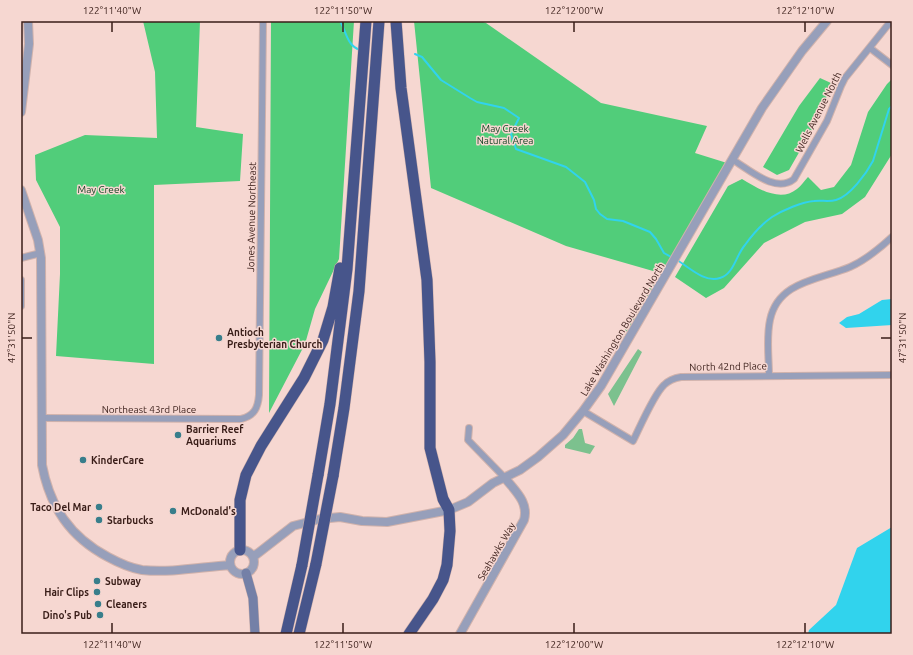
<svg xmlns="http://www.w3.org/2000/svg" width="913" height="655" font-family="Ubuntu,sans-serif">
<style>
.green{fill:#7cc18e}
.forest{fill:#51cd7a}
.water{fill:#31d3ed}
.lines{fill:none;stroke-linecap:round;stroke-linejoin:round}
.stream{stroke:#31d3ed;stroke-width:2}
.minor-casing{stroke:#d0b2ac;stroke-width:8}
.tertiary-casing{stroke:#d0b2ac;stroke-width:10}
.secondary-casing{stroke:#d0b2ac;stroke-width:10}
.motorway-casing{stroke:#d0b2ac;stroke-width:12}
.minor{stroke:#979fba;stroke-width:6}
.tertiary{stroke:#979fba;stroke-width:8}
.secondary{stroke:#7480a7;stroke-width:9}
.motorway{stroke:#47558b;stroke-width:11}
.motorway-bridge-casing{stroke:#d0b2ac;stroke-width:12;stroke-linecap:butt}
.motorway-bridge{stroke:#47558b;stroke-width:11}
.ticks{fill:none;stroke:#3a1e19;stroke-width:1.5}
.poi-dot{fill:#387e8b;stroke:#f6d7d1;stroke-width:1.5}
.labels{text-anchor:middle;stroke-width:3;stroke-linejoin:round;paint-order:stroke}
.street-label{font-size:10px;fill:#3a1e19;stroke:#f6d7d1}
.park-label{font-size:10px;fill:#104222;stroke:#f6d7d1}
.poi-label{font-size:10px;font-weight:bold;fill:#3a1e19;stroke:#f6d7d1;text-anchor:start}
.neatline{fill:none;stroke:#3a1e19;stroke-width:1.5}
.ticks-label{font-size:10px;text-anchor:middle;fill:#3a1e19}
</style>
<rect width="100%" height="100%" fill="#f6d7d1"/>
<path class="green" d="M653,282L654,285C641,308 628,330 614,351L613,350Z
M638,349L642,352L614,406L608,394Z
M579,429H582L585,443L595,446L590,454L565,448V445L573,438Z"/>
<path class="forest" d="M143,21H200L196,127L243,134L240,181L154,185V364L56,356L60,274V227L36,180L35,155L85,135L157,138L155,72Z
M271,21H354L339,259L315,309L305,344L269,413Z
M414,21H480L486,23L601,103L707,126L695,153L727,163L663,271H653L566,246L431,188Z
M820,78L831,83L821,114L789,170L777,175L763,167L799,106Z
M892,79V154L865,197L842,214L805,222L764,243L724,288L706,298L675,277L728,186L742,179C757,188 780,203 797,189C801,186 804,181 808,177L821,190L834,187L851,165L868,112L887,84Z"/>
<path class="water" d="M892,299V325L846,328L839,323L847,317L859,314L882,300Z
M892,527V634H808L809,630L836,605L857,548Z"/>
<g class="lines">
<path class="stream" d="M340,21C346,31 347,46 360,50
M415,54L422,57L441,80L470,98L477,102L504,108L519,118L511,134L516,149L566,167L585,182L594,200L596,209L600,214L607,219L623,221L650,232L656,239L664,253L673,258
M677,260C690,268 705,283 720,278C734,274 736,255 745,245C752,235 762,224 772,217C783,210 802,202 814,201C821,200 829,202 836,200C850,196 866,174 873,161L889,109L892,106"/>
<defs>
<path id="minor" d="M870,48L892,65
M733,160C750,170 776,194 794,179L827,121L841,86L845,78L891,21
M21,258L41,253
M21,280V306
M769,376C769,358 766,338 770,320C778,281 819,280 850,267C866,260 879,249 892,237
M583,411L633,441C640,427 654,394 664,385C669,380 675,378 681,377L892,375
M41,418L241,419C254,416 258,408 259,395L263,21
M469,428L468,440L505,478"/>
<path id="tertiary" d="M21,112L29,44L28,21
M21,190L38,240L41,258L42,465C50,507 70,537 108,557C119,563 130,568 142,570C171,573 201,567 230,565
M230 562a12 12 0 1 1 24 0a12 12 0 1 1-24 0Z
M253,557L293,526L320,519L340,517L362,521L387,522L449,510L468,502L493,483L520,470L538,457L563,435L583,411L601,386L762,108L802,51L827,21
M460,634L524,520C529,502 515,491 505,478"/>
<path id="secondary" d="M246,573L253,598L255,634"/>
<path id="motorway" d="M396,21L401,88L427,280L430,362V448L443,499L449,510L450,531L447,565L443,580L433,599L409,634
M318,475L330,404L347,269L366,21
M333,476L344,408L359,291L379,21
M240,550V500L246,475L261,446L304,378L323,340L333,307L340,268
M286,634L302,565
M299,634L316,564"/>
</defs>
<use href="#minor" class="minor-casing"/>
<use href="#tertiary" class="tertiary-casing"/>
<use href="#secondary" class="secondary-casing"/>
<use href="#motorway" class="motorway-casing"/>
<use href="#minor" class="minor"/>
<use href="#tertiary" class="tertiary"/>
<use href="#secondary" class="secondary"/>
<use href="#motorway" class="motorway"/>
<defs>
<path id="motorway-bridge" d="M316,564L333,476
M302,565L318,475"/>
</defs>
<use href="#motorway-bridge" class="motorway-bridge-casing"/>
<use href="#motorway-bridge" class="motorway-bridge"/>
</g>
<path class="ticks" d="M112,22V32M343,22V32M574,22V32M805,22V32M22,338H32M881,338H891M112,623V633M343,623V633M574,623V633M805,623V633"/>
<g class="poi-dot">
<circle cx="219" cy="338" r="4"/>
<circle cx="178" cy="435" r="4"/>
<circle cx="83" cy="460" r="4"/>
<circle cx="99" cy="507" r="4"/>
<circle cx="173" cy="511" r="4"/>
<circle cx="99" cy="520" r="4"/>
<circle cx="97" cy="581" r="4"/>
<circle cx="97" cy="592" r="4"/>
<circle cx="98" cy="604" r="4"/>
<circle cx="100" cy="615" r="4"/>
</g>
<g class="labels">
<g class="street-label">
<text transform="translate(818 112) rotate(-63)" y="4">Wells Avenue North</text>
<text transform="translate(251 217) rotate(-89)" y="4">Jones Avenue Northeast</text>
<text transform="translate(622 329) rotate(-59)" y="4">Lake Washington Boulevard North</text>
<text transform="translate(728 366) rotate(-1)" y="4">North 42nd Place</text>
<text x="149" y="413">Northeast 43rd Place</text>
<text transform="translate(496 551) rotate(-60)" y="4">Seahawks Way</text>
</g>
<g class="park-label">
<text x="505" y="132">May Creek<tspan x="505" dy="12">Natural Area</tspan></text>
<text x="101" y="193">May Creek</text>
</g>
<g class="poi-label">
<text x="227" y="336">Antioch<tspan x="227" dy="12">Presbyterian Church</tspan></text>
<text x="186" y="433">Barrier Reef<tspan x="186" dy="12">Aquariums</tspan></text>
<text x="91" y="464">KinderCare</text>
<text x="91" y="511" text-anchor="end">Taco Del Mar</text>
<text x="181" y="515">McDonald's</text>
<text x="107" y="524">Starbucks</text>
<text x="105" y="585">Subway</text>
<text x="89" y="596" text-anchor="end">Hair Clips</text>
<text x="106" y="608">Cleaners</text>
<text x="92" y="619" text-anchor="end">Dino's Pub</text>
</g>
</g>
<rect width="913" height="655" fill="none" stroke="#f6d7d1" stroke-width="44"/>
<rect x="22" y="22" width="869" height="611" class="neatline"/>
<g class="ticks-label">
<text x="112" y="14">122°11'40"W</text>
<text x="343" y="14">122°11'50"W</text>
<text x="574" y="14">122°12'00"W</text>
<text x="805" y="14">122°12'10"W</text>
<text transform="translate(902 338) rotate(-90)" y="4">47°31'50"N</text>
<text transform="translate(11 338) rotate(-90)" y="4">47°31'50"N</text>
<text x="112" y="648">122°11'40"W</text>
<text x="343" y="648">122°11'50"W</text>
<text x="574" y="648">122°12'00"W</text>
<text x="805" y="648">122°12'10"W</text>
</g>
</svg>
